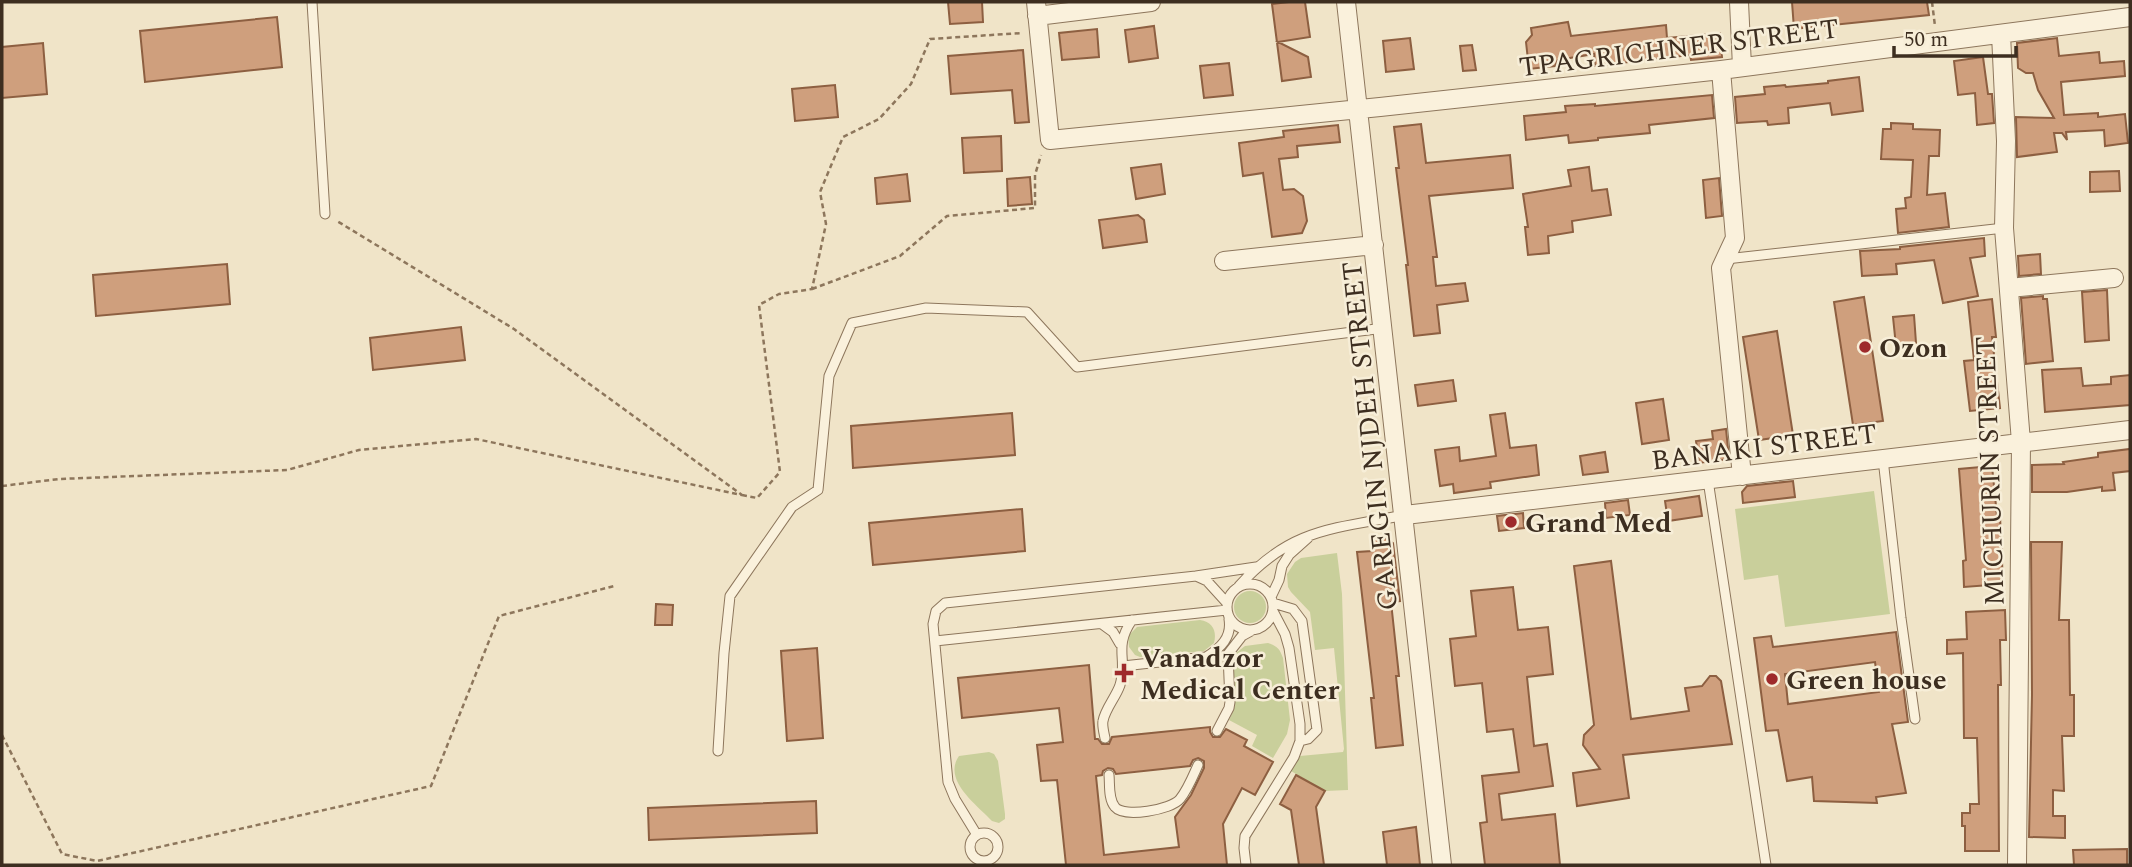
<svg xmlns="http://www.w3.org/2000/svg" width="2132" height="867" font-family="Spectral,serif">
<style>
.green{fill:#c9cf9b}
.building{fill:#cf9f7d;stroke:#8d5f41;stroke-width:2;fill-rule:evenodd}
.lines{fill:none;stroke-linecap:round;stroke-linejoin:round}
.lane-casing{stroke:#8d765c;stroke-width:11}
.street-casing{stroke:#8d765c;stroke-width:20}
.path{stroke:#8d765c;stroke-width:2.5;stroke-dasharray:5 3.5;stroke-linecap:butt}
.lane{stroke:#faf1dc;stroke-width:9}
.street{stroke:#faf1dc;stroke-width:18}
.poi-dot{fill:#9e2a2b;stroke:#f7eed8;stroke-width:2.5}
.labels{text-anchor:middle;stroke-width:5;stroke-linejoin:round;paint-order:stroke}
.street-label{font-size:28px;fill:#3d2e20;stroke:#f7eed8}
.poi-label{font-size:28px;font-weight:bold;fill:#3d2e20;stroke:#f7eed8;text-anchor:start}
</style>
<rect width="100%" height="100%" fill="#f0e4c8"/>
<path class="green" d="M1874,491L1890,614L1785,627L1778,575L1744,580L1735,509Z
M1337,553L1342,594L1348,790L1325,791L1291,771L1300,756L1343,752L1344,749L1334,648L1315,650L1310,612L1291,592L1288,587L1287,574L1295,562L1301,558Z
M1234 607a16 16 0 1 1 32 0a16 16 0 1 1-32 0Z
M1200,620C1213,622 1217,631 1214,643L1204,651L1140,657L1135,655L1129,647L1128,636L1137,627Z
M1268,643C1277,646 1280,649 1283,658L1290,720L1287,734L1273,758L1252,746L1257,735L1229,720C1244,693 1228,677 1236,653L1245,646Z
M989,752L994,754L998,761L1005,814V819L999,823L992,821C977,805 942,780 959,756Z"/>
<path class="building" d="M948,2H982L983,22L950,24Z
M1289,2H1305L1310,37L1278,42L1308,57L1311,77L1282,81L1272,4Z
M1792,2H1927L1929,15L1794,29Z
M277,17L282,67L145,82L140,31Z
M1568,22L1571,36L1666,25L1667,38L1720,33L1722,57L1691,60L1690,55L1595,66L1594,54L1558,60L1555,66L1529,69L1526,42L1532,35L1531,28Z
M1154,26L1158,58L1129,62L1125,30Z
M1097,29L1099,57L1062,60L1059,33Z
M1410,38L1414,69L1386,72L1383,41Z
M2057,38L2059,56L2099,52L2100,63L2124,61L2125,76L2061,82L2064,115L2098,113V117L2125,114L2128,143L2105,146L2104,130L2066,132L2067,140L2062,133H2054L2057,152L2017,157L2016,117L2054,118L2038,90L2033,73H2026L2018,68L2017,43Z
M43,43L47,94L2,98V47Z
M1472,45L1476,70L1463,71L1460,46Z
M1023,50L1029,122L1015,123L1012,90L951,94L948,56Z
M1983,57L1988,94H1992L1994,123L1977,125L1975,93L1958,95L1954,61Z
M1229,63L1233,95L1204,98L1200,66Z
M1859,77L1863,111L1832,115L1830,103L1788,108L1789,123L1768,125L1767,121L1737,123L1735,97L1765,94L1764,87L1785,85L1786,87L1828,83V81Z
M835,85L838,117L795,121L792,89Z
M1712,95L1714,118L1649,125L1650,133L1598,138V140L1569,143L1568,135L1526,140L1524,116L1566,112L1565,106L1595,104V106Z
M1891,123L1913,124V129L1940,130L1939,156H1929L1927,195L1945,193L1949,227L1898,233L1896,209L1906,208L1905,198L1911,197L1913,160L1881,159L1883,129H1891Z
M1421,124L1426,163L1510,155L1513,188L1429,196L1437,257H1433L1436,286L1465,283L1468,301L1437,305L1440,333L1414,336L1406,265H1408L1396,168H1399L1394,127Z
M1338,125L1340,142L1297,146L1298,157L1279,159L1283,190L1294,189L1303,196L1307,221L1302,233L1272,237L1263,173L1243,176L1239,143L1284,137L1283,131Z
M1001,136L1002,171L964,173L962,138Z
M1161,164L1165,194L1136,199L1131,168Z
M1589,167L1592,191L1607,189L1611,215L1572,221L1573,232L1548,236L1549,253L1528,255L1525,227H1528L1523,194L1571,186L1568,170Z
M2119,171L2120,191L2090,192V172Z
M907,174L910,201L877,204L875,178Z
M1030,177L1032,204L1008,206L1007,179Z
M1719,178L1722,216L1706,218L1703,180Z
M1138,215L1144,220L1147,242L1103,248L1099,220Z
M1984,238L1985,256L1970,258L1978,296L1943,303L1934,260L1896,264L1897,274L1862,276L1860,251L1900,249V247Z
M2040,254L2041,274L2019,276L2018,256Z
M227,264L230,304L96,316L93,275Z
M2107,290L2109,340L2085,342L2082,292Z
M2043,296V299H2047L2053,361L2026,364L2021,298Z
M1864,297L1883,421L1853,425L1834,302Z
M1992,299L1996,337H1992L2000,408L1970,411L1964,361L1974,360L1968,302Z
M1914,315L1916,343L1896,346L1893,317Z
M461,327L465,360L373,370L370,338Z
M1777,331L1793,435L1759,440L1743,337Z
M2081,368L2083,386L2111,384V377L2130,375V405L2045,412L2042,370Z
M1453,380L1456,401L1418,406L1415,385Z
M1663,399L1669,440L1642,444L1636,403Z
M1012,413L1015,455L853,468L851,426Z
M1505,413L1510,448L1536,445L1539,475L1490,482L1491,488L1454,493L1453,484L1440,486L1435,450L1459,447L1460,461L1496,456L1490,415Z
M1726,429L1729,459L1699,463L1696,441L1713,439L1712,431Z
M2130,449V471L2113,473L2115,490L2102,491V487L2067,492H2032V465L2064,464L2063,462L2098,457V453Z
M1605,452L1608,472L1583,475L1580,456Z
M1992,466L1997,516H2000L2003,584L1964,587L1963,561L1966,560L1959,469Z
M1793,481L1795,497L1743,503L1742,492L1747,486Z
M1699,496L1702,516L1668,521L1665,501Z
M1628,500L1630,515L1606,518L1605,503Z
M1022,509L1025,551L873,565L869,523Z
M1523,513L1524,528L1499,531L1497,516Z
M1383,537L1393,543L1400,601L1391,602L1399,676H1396L1403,745L1376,748L1371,698H1374L1357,552L1372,551L1371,539Z
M2031,542H2062L2059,620H2069L2070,695H2074V736H2062L2064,791L2053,790V816H2065V838L2029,837L2032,695Z
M1611,561L1631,719L1689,711L1685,688L1702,686L1710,676H1716L1721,681L1732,744L1623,755L1629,798L1577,806L1573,773L1600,769L1583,745L1584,735L1594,725L1574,566Z
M1513,587L1518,630L1548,627L1553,674L1527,677L1534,746L1547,744L1553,786L1499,794L1502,820L1555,814L1560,865H1485L1480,823L1487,822L1482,776L1519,772L1513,729L1487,732L1482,683L1455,686L1450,639L1476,636L1471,591Z
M656,604L673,605L672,625H655Z
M2005,610L2006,640H2000L2001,685H1998L1999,851H1965V826H1962V813H1970V804H1979L1977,738H1964L1963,653L1947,654V640L1967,639L1966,612Z
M1896,632L1908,722L1892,724L1906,793L1876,797L1877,803L1814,801L1812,777L1787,781L1778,730L1766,731L1754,638L1771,636L1773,647ZM1875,662L1879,692L1788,704L1785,674Z
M817,648L823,738L787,741L781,651Z
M1089,665L1095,739H1098L1102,744H1109L1112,737L1210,727V732L1213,737H1220L1226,729L1247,740L1244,746L1273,762L1255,795L1242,788L1223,824L1227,865H1066L1057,780L1041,781L1037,745L1063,742L1059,708L962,718L958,678ZM1198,758L1204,761V768L1191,795L1175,817L1179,847L1104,855L1096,776L1102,775L1103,771L1108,768L1113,769L1116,774L1190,766L1193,760Z
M1296,775L1325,791L1316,807L1324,865H1299L1291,810L1280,804Z
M816,801L817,833L649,840L648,808Z
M1416,827L1420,865H1387L1383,832Z
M2127,849V865H2074L2073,850Z"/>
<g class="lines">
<defs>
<path id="lane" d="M312,2L325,214
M1726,259L2004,228
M1883,459L1901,618L1915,719
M1708,480L1766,865
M1196,576L1256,567
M1227 607a23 23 0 1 1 46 0a23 23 0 1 1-46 0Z
M1239,586C1291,528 1333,529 1405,515
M1271,597L1279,580L1282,566L1289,555L1308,538
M1273,603L1293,609L1302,621L1317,730L1308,739L1300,741
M1102,624L1113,632L1120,644
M935,641L1227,610
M1123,666L1206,657C1221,648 1232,637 1229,619
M1217,731L1229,708L1230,702L1228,654L1242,636L1251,631
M1105,738C1104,733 1102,726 1103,721C1105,709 1116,697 1120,685C1128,658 1113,648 1132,620
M718,751L724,653L730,596L792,507L818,490L829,376L852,323L926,308L1027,312L1077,367L1384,328
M1109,775C1110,784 1108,799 1115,807C1124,818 1171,810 1180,799C1188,789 1193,776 1198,765
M970 847a14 14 0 1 1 28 0a14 14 0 1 1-28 0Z
M977,835L955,799L948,782L933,624L936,611L945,603L1196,576L1207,581L1227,603
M1246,865L1244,848L1245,836L1294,757L1300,741V724L1289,648L1285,634L1273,611"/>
<path id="street" d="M1036,2L1050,140L1380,107L1721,70L2130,17
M1346,2L1442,865
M1739,2L1742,67
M1037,16L1151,2
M2001,34L2006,141L2004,228L2021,442L2017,865
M1721,70L1735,238L1721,268L1742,476
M1224,261L1374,245
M2009,288L2114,278
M1405,515L2130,430"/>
</defs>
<use href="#lane" class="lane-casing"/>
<use href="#street" class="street-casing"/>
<path class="path" d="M1932,2L1935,26
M812,289L900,256L947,216L1035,208V175L1041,155
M2,486L59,479L287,470L359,450L476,439L742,495L514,329L337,221
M742,495L757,498L780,472L759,305L779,294L812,289L826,224L820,192L843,137L879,119L911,84L930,39L1022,33
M2,735L62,854L97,861L431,786L499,616L614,586"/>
<use href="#lane" class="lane"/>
<use href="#street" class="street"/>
</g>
<g class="poi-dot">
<circle cx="1865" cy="347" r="7"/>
<circle cx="1511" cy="522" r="7"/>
<path d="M1120.5 662.5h7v7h7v7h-7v7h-7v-7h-7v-7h7z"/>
<circle cx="1772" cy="679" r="7"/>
</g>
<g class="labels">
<g class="street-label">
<text transform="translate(1679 47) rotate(-7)" y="10">TPAGRICHNER STREET</text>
<text transform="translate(1369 436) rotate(-96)" y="10">GAREGIN NJDEH STREET</text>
<text transform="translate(1764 446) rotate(-7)" y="10">BANAKI STREET</text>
<text transform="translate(1989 471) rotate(-92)" y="10">MICHURIN STREET</text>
</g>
<g class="poi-label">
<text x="1879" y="357">Ozon</text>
<text x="1525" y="532">Grand Med</text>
<text x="1140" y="667">Vanadzor<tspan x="1140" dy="32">Medical Center</tspan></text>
<text x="1786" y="689">Green house</text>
</g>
</g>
<rect width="2132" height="867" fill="none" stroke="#3d2e20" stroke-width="7"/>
<path d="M1894 46v10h122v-10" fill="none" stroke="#3d2e20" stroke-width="3.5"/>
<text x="1904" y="46" font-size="21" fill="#3d2e20" stroke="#f7eed8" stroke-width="5" paint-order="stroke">50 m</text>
</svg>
